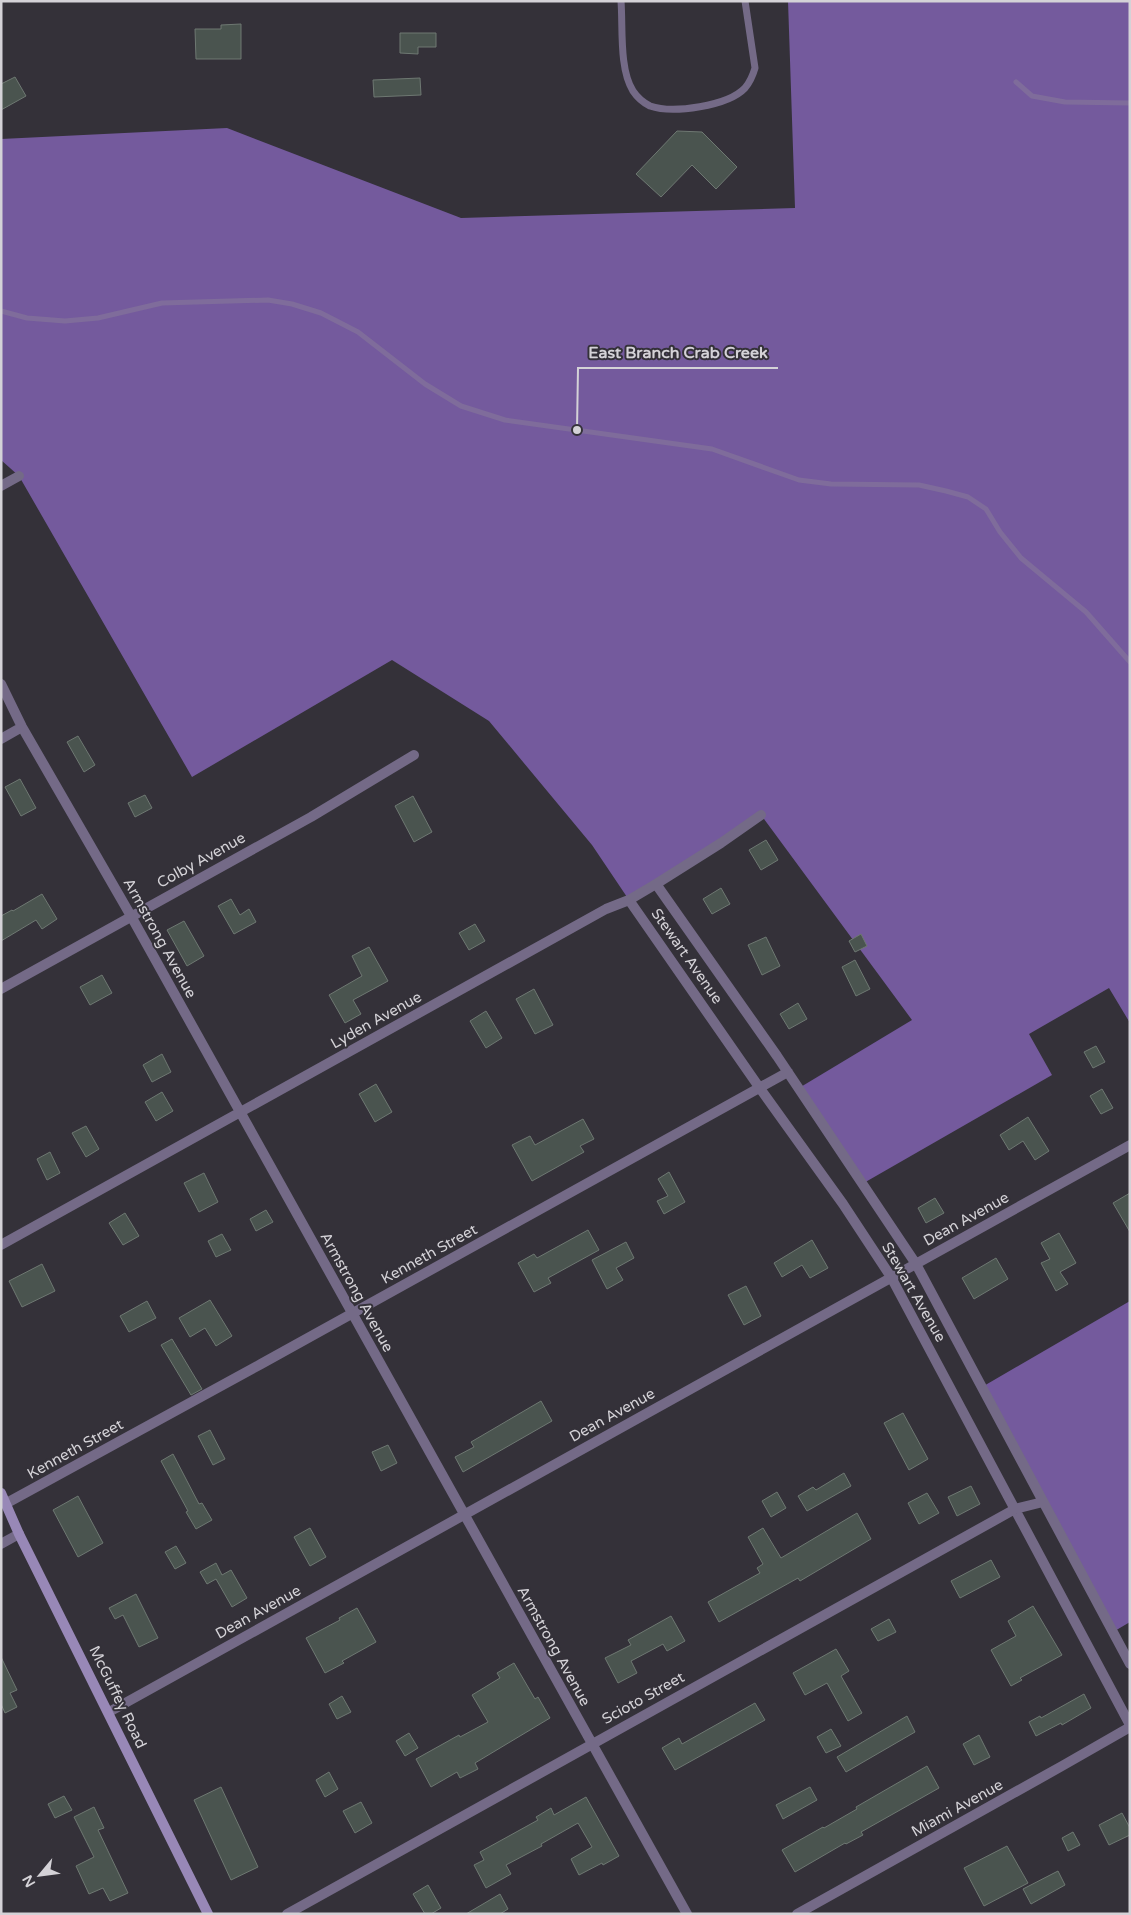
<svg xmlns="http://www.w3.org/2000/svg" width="1131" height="1915" font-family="'Varela Round',sans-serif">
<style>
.forest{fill:#745a9d}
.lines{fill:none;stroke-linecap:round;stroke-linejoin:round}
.stream{stroke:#7f6c9b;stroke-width:5}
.building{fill:#4a544f;stroke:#6e7872}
.lane{stroke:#746a87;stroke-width:7}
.street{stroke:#746a87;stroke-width:10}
.secondary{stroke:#9888b7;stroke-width:10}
.labels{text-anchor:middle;stroke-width:4;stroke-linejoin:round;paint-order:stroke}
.street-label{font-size:15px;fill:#d4d2d7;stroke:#343139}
.leader{fill:none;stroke:#d4d2d7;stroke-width:2}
.callout-dot{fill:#d4d2d7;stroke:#343139;stroke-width:2}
.callout-label{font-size:16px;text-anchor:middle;font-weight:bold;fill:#d4d2d7;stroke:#343139;stroke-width:4;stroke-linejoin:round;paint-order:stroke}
</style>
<rect width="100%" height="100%" fill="#343139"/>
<path class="forest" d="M788,1H1130V1023L1109,988L1029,1034L1052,1075L862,1184L799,1088L912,1020L761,815L629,900L592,845L489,721L392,660L192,777L19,476L1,460V139L227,128L461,218L795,208Z
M1130,1301V1622L1113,1632L982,1387Z"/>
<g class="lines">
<path class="stream" d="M1016,82L1032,96L1065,102L1130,103
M1,311L27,318L65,321L98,318L162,303L268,300L292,304L321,313L358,332L425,384L461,406L505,420L712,449L799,480L831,484L919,485L946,491L968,497L986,509L1000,532L1021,558L1086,612L1130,662"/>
</g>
<path class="building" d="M241,24V59H196L195,29H221V25Z
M400,33H436V47H418V54L400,53Z
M15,77L26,96L1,110V84Z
M420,78L421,95L374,97L373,80Z
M677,131L702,132L737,167L716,189L692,165L661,197L636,174Z
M78,736L95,765L84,772L67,742Z
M20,779L36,808L21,816L5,787Z
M145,795L152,808L135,817L128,803Z
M413,796L432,832L414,842L395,806Z
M766,840L778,860L761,870L749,850Z
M721,888L730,904L712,914L703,899Z
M42,894L57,919L42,929L36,920L1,941V916L12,910L13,911Z
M231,899L240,915L249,909L256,922L234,934L218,906Z
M184,921L204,956L187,966L167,930Z
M475,924L485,941L469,950L459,933Z
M861,934L867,946L855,952L849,941Z
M766,937L780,966L762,975L748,945Z
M369,947L388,981L353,1000L361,1014L345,1023L329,995L362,976L352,956Z
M855,960L870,989L856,996L842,967Z
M102,975L112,993L90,1005L80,987Z
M534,989L553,1025L535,1034L516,999Z
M798,1003L807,1019L789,1029L780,1014Z
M486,1011L502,1038L486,1048L470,1021Z
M1096,1046L1105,1062L1093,1068L1084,1052Z
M162,1054L171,1072L152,1082L143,1065Z
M376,1084L392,1112L375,1122L359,1094Z
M1102,1089L1113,1108L1101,1114L1090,1096Z
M162,1092L173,1111L156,1121L145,1102Z
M1028,1117L1049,1151L1035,1160L1023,1141L1009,1150L1000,1135Z
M583,1119L594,1139L580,1146L584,1152L532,1181L512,1145L530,1136L535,1145Z
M86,1126L99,1149L86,1157L72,1133Z
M50,1152L60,1173L47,1180L37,1159Z
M669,1172L685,1202L664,1214L657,1201L668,1196L658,1179Z
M204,1173L218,1202L199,1212L184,1183Z
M1130,1193V1232L1113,1203Z
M935,1198L944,1213L926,1223L918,1208Z
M266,1210L273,1222L256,1231L250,1219Z
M125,1213L139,1236L123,1245L109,1223Z
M588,1230L599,1250L548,1278L551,1283L534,1292L518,1263L534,1254L537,1258Z
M1059,1233L1076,1263L1060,1272L1068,1284L1056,1291L1041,1263L1050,1259L1041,1243Z
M222,1234L231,1250L216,1257L208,1241Z
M812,1240L828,1268L810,1278L802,1265L782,1277L774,1263Z
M626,1242L634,1258L616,1268L623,1280L607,1289L592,1260Z
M996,1258L1008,1279L974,1299L962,1278Z
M42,1264L55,1291L22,1307L9,1281Z
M746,1286L761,1316L744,1325L728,1295Z
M210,1300L232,1336L216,1346L205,1328L190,1337L179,1318Z
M147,1301L156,1318L129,1332L120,1316Z
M172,1339L202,1389L191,1395L161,1345Z
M541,1401L552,1421L463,1472L455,1457L474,1447L471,1442Z
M903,1413L928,1459L909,1470L884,1423Z
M210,1430L225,1459L213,1465L198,1436Z
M388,1445L397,1463L381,1471L372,1452Z
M173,1454L199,1504L202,1503L212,1520L196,1529L186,1512L188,1511L161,1461Z
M844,1473L851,1486L807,1511L798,1496L813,1487L816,1490Z
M971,1486L980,1504L957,1516L948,1497Z
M777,1492L786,1508L771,1517L762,1501Z
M927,1493L939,1513L919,1524L908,1503Z
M78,1496L103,1543L78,1557L53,1510Z
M857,1513L871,1539L800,1581L798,1578L719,1622L708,1602L760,1573L757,1568L763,1564L748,1537L763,1528L781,1558Z
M310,1528L326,1557L310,1566L294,1537Z
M176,1546L186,1563L175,1569L165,1552Z
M991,1560L1000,1577L960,1598L951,1581Z
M216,1563L222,1575L231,1570L247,1598L232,1607L216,1579L207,1584L200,1572Z
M136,1594L158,1638L139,1647L123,1615L115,1619L109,1608Z
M1033,1606L1062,1655L1020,1678L1022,1680L1011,1686L991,1650L1016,1636L1008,1621Z
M357,1608L376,1642L342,1661L344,1663L325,1673L306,1638L340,1620L339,1618Z
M671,1616L685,1641L667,1651L663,1644L631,1661L637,1673L618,1683L605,1658L631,1645L628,1640Z
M889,1619L896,1632L878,1641L871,1629Z
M836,1649L849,1671L841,1676L862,1713L848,1721L827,1683L805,1695L793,1673Z
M1,1657L17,1690L10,1693L17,1707L5,1713L1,1704Z
M514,1663L535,1699L538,1697L550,1718L475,1763L478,1769L460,1778L457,1772L431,1787L416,1759L459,1735L460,1737L488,1722L472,1695L500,1678L497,1673Z
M1084,1694L1091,1708L1062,1725L1061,1723L1036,1736L1029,1722L1040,1716L1041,1718Z
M342,1696L351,1712L337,1719L329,1704Z
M755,1703L765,1720L675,1770L662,1748L679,1738L682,1744Z
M907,1716L915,1732L846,1772L837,1757Z
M831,1729L841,1746L826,1753L817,1737Z
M409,1733L418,1748L405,1756L396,1741Z
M979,1735L990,1757L974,1765L963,1744Z
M927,1766L939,1788L861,1832L863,1835L846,1844L845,1843L795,1872L782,1850L823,1827L824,1828L857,1809L856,1807Z
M329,1772L338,1789L325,1797L316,1780Z
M221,1787L258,1867L231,1880L194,1800Z
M810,1787L817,1800L783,1819L776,1805Z
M64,1796L72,1810L55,1818L48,1804Z
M586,1797L619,1856L603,1865L602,1863L579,1875L571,1859L592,1847L578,1823L541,1844L542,1846L506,1865L511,1874L486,1888L474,1865L484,1860L480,1852L538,1820L536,1817L551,1808L554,1815Z
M361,1802L372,1823L355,1833L343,1811Z
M94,1807L104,1828L98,1830L128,1893L110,1901L103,1888L89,1894L76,1866L94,1857L74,1817Z
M1122,1813L1130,1828V1835L1109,1845L1099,1825Z
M1073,1832L1080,1845L1068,1851L1062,1838Z
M1007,1846L1028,1883L984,1906L964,1868Z
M1058,1871L1065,1885L1031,1904L1023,1889Z
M428,1885L441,1908L431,1914H425L413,1894Z
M500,1894L508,1909L500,1914H466Z"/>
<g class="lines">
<path class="lane" d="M621,1C623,27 619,69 633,91C637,97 644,103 650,106C673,114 728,106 745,88C750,82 753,75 755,68L745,1"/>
<path class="street" d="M1,486L19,476
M1,684L22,727L131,916L687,1914
M1,739L22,727
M656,884L777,1056L916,1264L1130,1664
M629,900L759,1087L843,1204L891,1277L1130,1725
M1,989L311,817L414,755
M1,1245L606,909L629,900L656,884L721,843L761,815
M5,1504L261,1364L788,1072
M1,1544L19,1534
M109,1712L1130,1145
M287,1914L1015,1509L1043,1502
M797,1914L1062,1766L1130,1727"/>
<path class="secondary" d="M1,1493L19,1534L208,1914"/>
</g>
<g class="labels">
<g class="street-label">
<text transform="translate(201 860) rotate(-29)" y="5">Colby Avenue</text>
<text transform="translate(160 938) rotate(61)" y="5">Armstrong Avenue</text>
<text transform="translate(687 956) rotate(55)" y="5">Stewart Avenue</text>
<text transform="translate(376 1020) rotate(-29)" y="5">Lyden Avenue</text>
<text transform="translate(966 1219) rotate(-29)" y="5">Dean Avenue</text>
<text transform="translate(429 1254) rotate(-29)" y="5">Kenneth Street</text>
<text transform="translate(357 1292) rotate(61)" y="5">Armstrong Avenue</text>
<text transform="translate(914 1292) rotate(60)" y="5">Stewart Avenue</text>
<text transform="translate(612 1415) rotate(-29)" y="5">Dean Avenue</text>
<text transform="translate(75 1449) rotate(-29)" y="5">Kenneth Street</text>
<text transform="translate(258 1612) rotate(-29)" y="5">Dean Avenue</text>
<text transform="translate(554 1646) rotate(61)" y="5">Armstrong Avenue</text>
<text transform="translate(118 1697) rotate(64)" y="5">McGuffey Road</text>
<text transform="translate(643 1698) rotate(-29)" y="5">Scioto Street</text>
<text transform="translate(957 1808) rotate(-29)" y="5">Miami Avenue</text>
</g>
</g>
<path class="leader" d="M577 430L578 368H778"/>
<circle class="callout-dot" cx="577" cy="430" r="5"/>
<g class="callout-label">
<text x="678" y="358">East Branch Crab Creek</text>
</g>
<rect width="1131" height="1915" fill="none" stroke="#d4d2d7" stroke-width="5"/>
<g transform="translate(40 1875) rotate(241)" stroke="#343139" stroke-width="4" paint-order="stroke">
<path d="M0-4L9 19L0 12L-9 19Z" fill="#d4d2d7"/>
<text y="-8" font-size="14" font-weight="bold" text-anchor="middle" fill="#d4d2d7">N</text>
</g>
</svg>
